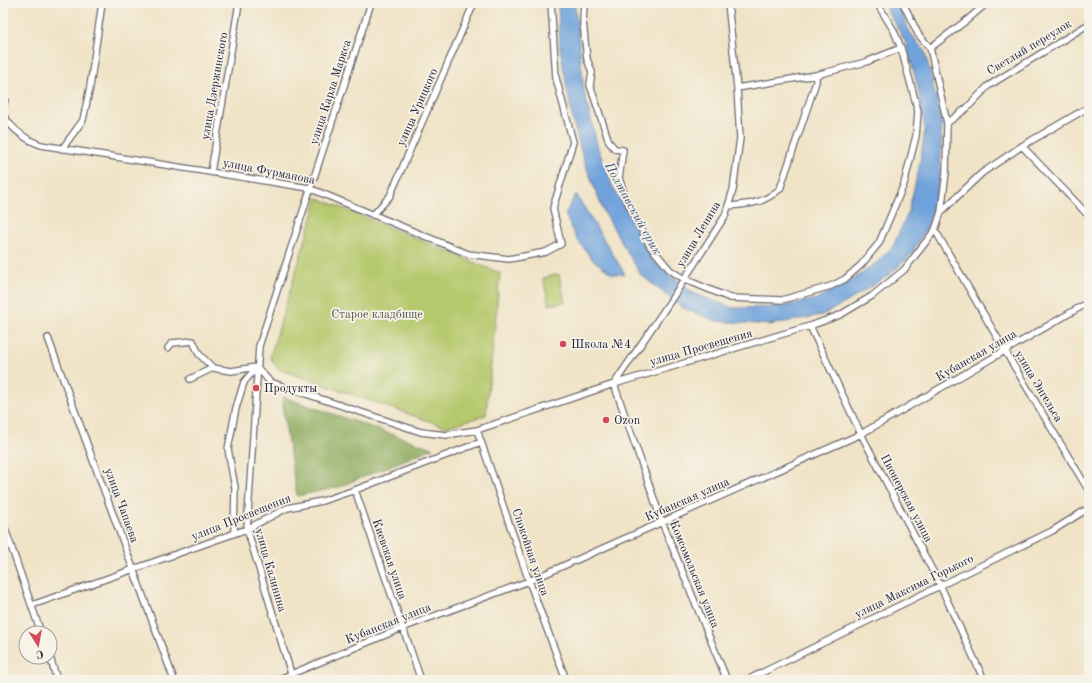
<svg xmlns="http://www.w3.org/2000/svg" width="1092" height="683" font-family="'Old Standard TT',serif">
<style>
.green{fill:#b5c86c;stroke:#6c7554}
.forest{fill:#90ac60;stroke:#59674e}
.water{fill:#70a3dc;stroke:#49628c}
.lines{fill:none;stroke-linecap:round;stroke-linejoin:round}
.street-casing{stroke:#6a666c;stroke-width:8}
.street{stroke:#fff;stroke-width:5.5}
.poi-dot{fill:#d1495b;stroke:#f7f3e8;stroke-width:1.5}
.labels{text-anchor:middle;stroke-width:3.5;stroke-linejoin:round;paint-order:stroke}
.street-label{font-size:12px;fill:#22223b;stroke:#f7f3e8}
.park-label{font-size:12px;fill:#4e544a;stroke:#f7f3e8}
.poi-label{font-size:12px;fill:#22223b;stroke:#f7f3e8;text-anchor:start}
.water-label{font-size:13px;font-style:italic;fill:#41567b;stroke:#f7f3e8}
</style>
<rect width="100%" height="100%" fill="#f7f3e8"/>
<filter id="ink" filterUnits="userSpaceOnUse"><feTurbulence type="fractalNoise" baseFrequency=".025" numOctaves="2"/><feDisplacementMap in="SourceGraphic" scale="8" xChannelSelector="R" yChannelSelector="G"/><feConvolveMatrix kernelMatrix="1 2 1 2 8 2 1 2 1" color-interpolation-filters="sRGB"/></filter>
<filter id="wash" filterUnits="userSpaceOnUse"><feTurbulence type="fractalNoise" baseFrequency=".012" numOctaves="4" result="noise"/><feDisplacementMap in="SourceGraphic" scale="16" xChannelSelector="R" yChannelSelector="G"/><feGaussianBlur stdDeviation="0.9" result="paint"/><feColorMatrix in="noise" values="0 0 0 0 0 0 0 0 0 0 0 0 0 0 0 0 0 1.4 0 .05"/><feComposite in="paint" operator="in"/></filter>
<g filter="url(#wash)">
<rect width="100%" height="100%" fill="#f0e3c6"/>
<path class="green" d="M318,198L500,273L486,415L446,427L278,369L270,357Z
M559,274L565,302L549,305L543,278Z"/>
<path class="forest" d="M283,397L433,448L339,487L297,496L283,413Z"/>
<path class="water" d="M558,3H575L584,92L598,148L612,185L653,261L693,293L733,308L779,307L817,299L854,279L876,263L893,246L908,213L920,163L925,130L918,88L906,43L883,3H898L909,31L925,52L942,123L940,177L929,223L911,255L889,275L847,302L822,315L770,325L716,321L681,307L640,274L603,210L583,158L572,118L560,48Z
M576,194L625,274H612L592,259L576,238L565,214Z"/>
</g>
<g filter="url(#ink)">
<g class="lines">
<defs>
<path id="street" d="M584,3L583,22L587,59L592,72L590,85L609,142L615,149L623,150L619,178L626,199L650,246L670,270L684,279L730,298L782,300L831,286L845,279L861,265L879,243L904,184L916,136L918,111L901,48L894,31L877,3
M903,3L918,34L930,48L947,123L946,173L941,212
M930,48L967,20L987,3
M737,88L816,75L866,62L901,48
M3,97L5,100L3,107
M3,115C13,130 24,139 41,145L309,188L468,254L509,259L546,252L561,244L553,208L573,142L556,78L551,3
M947,123L967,108L988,86L1089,24
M1022,146L1089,216
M62,149L83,120L90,87L102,3
M211,172L239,3
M729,206C751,204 762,204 780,189L816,82V75
M373,215L390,196L474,3
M935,230L1005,351L1089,491
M810,326L861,434L940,585L984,680
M48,338L174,680
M168,348L172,343L193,341L199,354L213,368
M257,367L270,382L421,432L446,435L477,430L614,384L810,326L840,315L872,296L904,270L935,230L941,212L982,173L1022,146L1089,107
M190,379L213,368L231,371L257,367
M477,430L529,581L566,680
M355,490L421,680
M3,523L41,633
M234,533L235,488L228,449L236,408L244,382L257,367
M32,605L247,529L287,508L322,501L355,490L481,442
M50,657L57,680
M277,680L402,628L529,581L861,434L1089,302
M293,680L247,529L259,346L371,3
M727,680L662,522L614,384L671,300L725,216L733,190L740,138L737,88L728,3
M747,680L1052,531L1089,508"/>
</defs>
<use href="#street" class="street-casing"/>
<use href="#street" class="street"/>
</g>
</g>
<g class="poi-dot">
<circle cx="563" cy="344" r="4"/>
<circle cx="256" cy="388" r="4"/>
<circle cx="606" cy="420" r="4"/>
</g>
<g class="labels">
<g class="street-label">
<text transform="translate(1029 47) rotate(-31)" y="4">Светлый переулок</text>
<text transform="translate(214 86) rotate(-80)" y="4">улица Дзержинского</text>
<text transform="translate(330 92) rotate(-72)" y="4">улица Карла Маркса</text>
<text transform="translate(417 107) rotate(-66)" y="4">улица Урицкого</text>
<text transform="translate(269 171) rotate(11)" y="4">улица Фурманова</text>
<text transform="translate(698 234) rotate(-59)" y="4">улица Ленина</text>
<text transform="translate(701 347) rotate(-16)" y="4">улица Просвещения</text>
<text transform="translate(976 355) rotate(-30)" y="4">Кубанская улица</text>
<text transform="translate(1039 386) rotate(59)" y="4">улица Энгельса</text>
<text transform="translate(907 498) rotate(62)" y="4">Пионерская улица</text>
<text transform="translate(687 499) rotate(-24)" y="4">Кубанская улица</text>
<text transform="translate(122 505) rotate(70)" y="4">улица Чапаева</text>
<text transform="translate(241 517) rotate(-22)" y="4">улица Просвещения</text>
<text transform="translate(531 552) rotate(71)" y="4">Спокойная улица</text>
<text transform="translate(390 559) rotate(71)" y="4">Киевская улица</text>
<text transform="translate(271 570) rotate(74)" y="4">улица Калинина</text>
<text transform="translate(695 574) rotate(68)" y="4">Комсомольская улица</text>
<text transform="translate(914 586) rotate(-26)" y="4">улица Максима Горького</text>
<text transform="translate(388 623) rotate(-22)" y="4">Кубанская улица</text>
</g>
<g class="park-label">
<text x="377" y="318">Старое кладбище</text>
</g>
<g class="poi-label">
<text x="571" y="348">Школа №4</text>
<text x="264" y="392">Продукты</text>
<text x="614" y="424">Ozon</text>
</g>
<g class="water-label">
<text transform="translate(634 208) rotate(61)" y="5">Полтавский ерик</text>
</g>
</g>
<rect width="1092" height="683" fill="none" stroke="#f7f3e8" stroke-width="16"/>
<g transform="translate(38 645) rotate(169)"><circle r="19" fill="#f7f3e8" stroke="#a29fa3"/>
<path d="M0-3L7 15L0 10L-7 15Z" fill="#d1495b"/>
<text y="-6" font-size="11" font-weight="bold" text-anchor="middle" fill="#22223b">С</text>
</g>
</svg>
